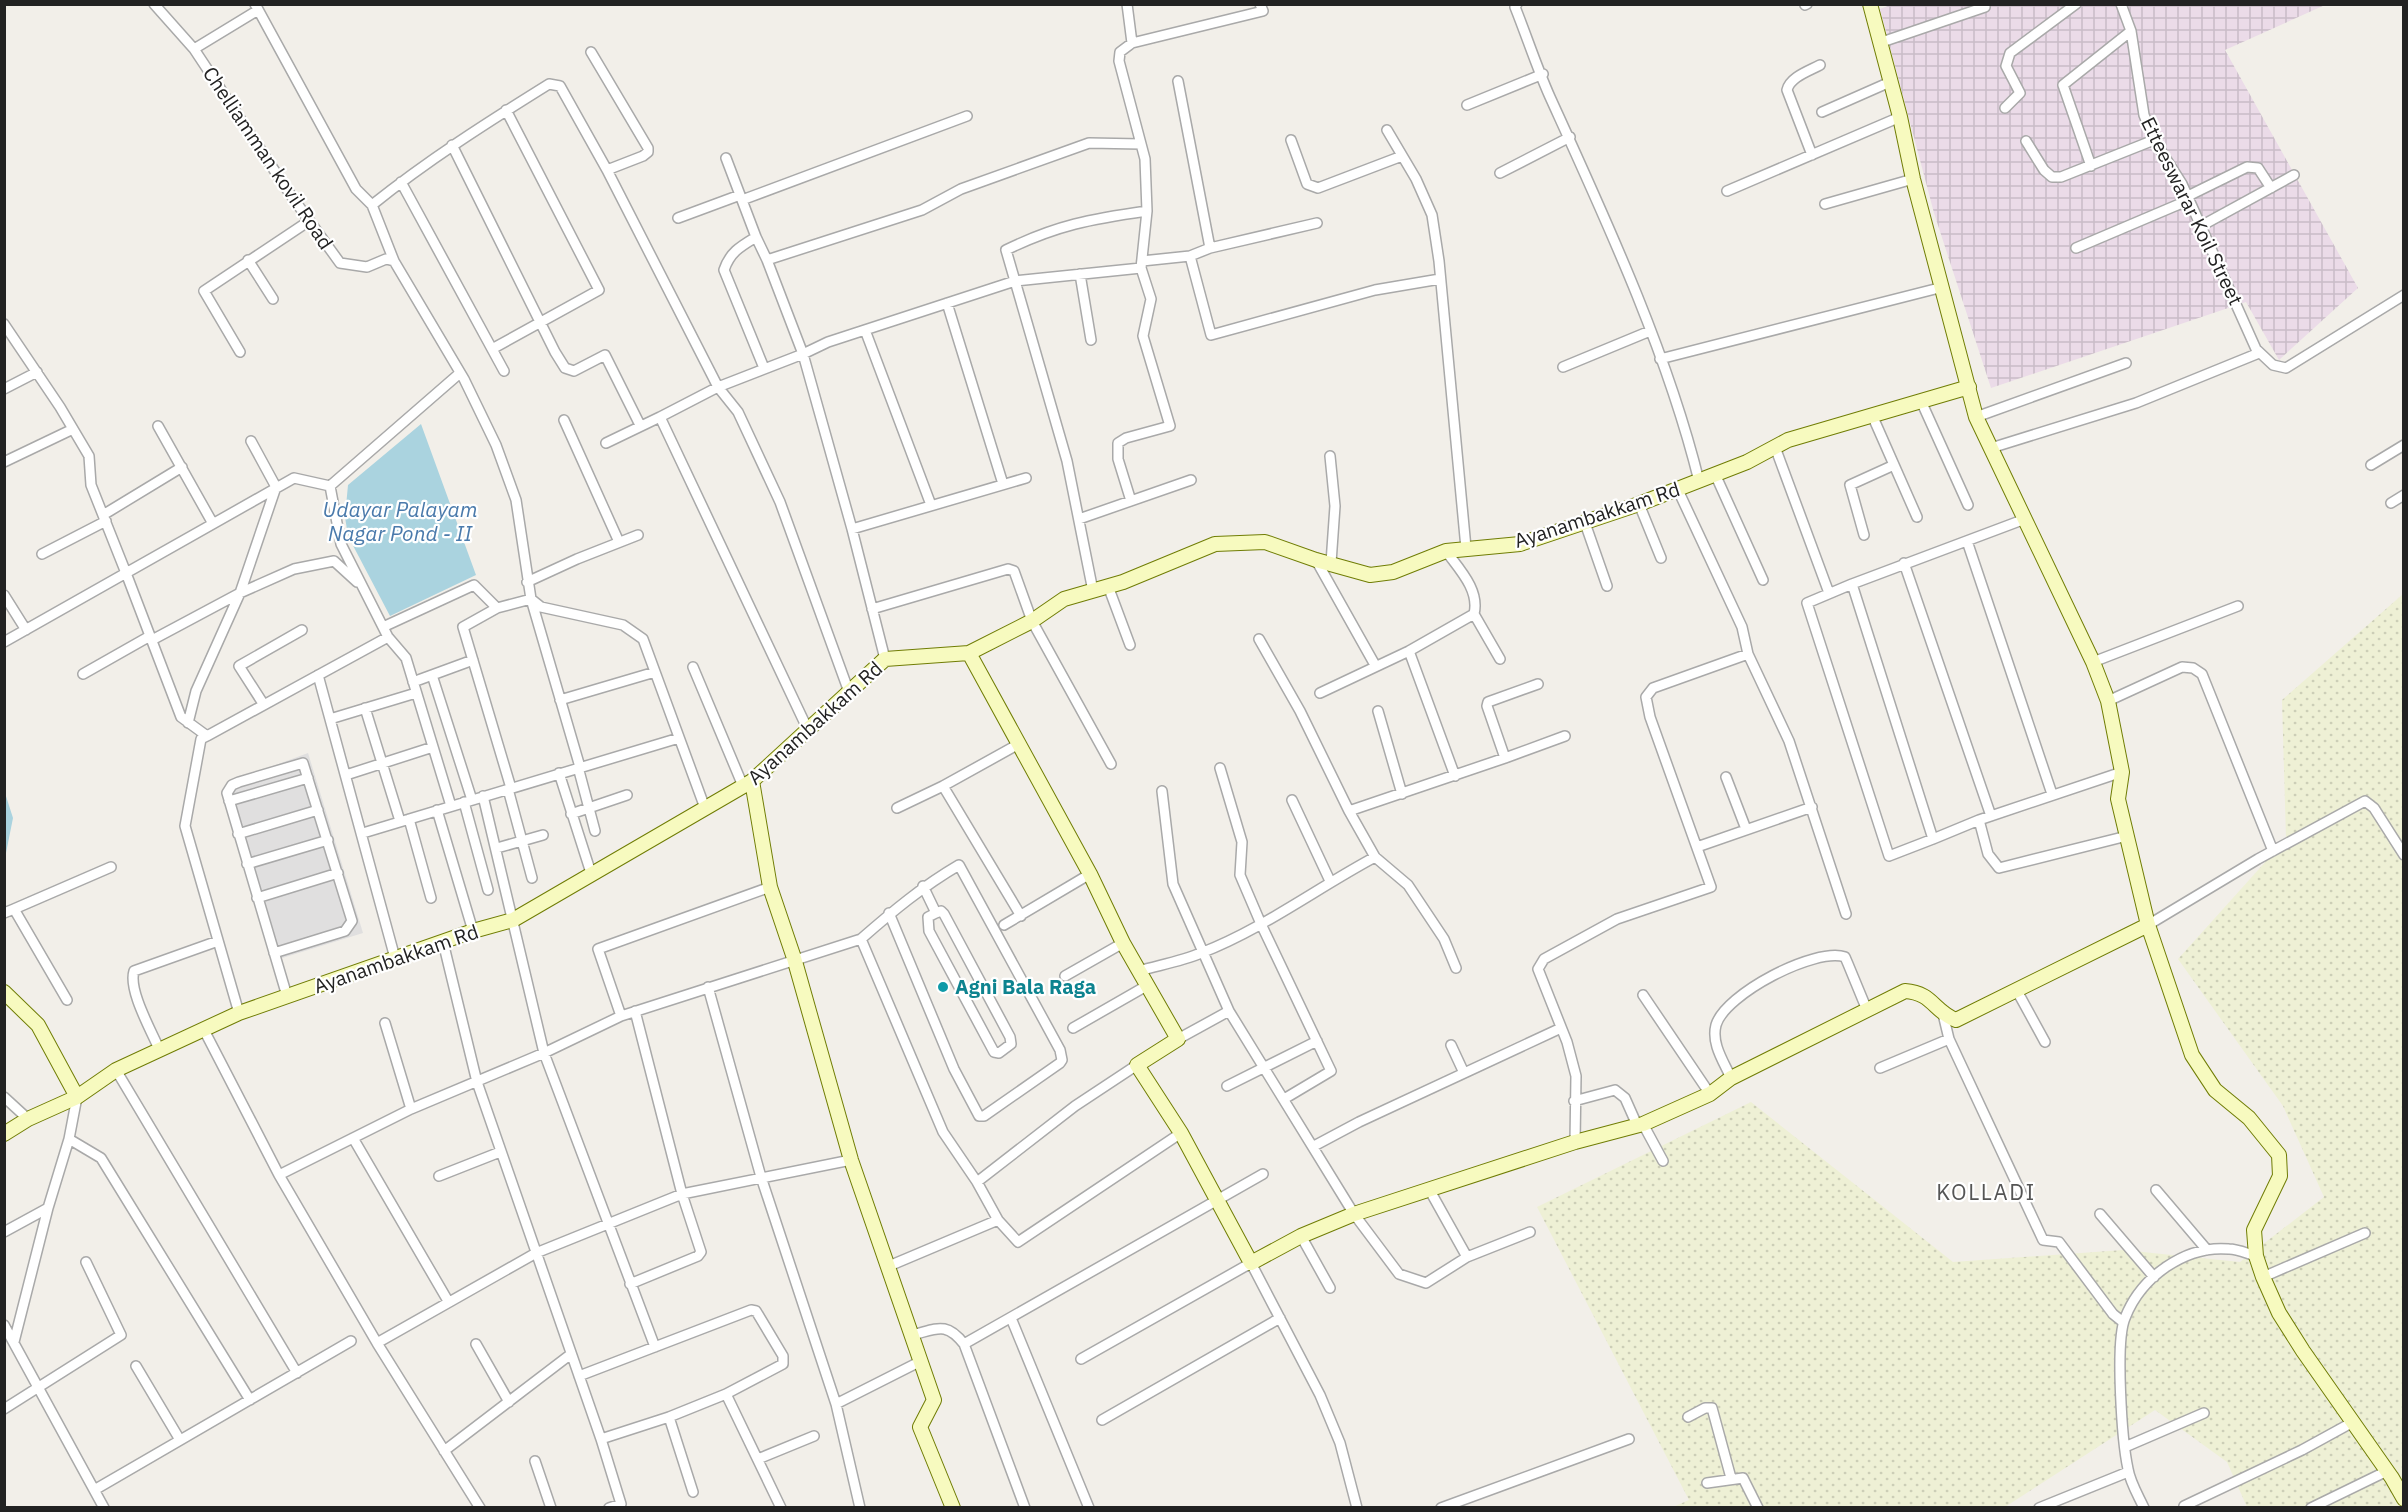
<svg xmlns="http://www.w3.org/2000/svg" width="2408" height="1512" font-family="'IBM Plex Sans',sans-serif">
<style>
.residential{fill:#e0dfdf}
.industrial{fill:url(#industrial-grid)}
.farmland{fill:url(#farmland-dots)}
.water{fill:#aad3df}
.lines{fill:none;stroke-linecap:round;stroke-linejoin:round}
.street-casing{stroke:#a9a9a9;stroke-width:12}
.secondary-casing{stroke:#707d05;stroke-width:16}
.street{stroke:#fff;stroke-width:9}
.secondary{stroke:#f7fabf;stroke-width:14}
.culture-dot{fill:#0f9aa8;stroke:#fff;stroke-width:2}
.labels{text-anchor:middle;stroke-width:4.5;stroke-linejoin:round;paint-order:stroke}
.street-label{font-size:20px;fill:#222;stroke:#fff}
.culture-label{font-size:20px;font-weight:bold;fill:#0d838f;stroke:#fff;text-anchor:start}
.water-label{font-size:21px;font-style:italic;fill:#4a7aab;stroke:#fff}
.quarter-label{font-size:22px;letter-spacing:1.5px;fill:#555;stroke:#fff}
</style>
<defs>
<pattern id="industrial-grid" width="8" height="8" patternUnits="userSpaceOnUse" patternTransform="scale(1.5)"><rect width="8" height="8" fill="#ebdbe8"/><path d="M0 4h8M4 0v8" fill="none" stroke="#c9bcc7"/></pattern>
<pattern id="farmland-dots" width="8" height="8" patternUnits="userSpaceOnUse" patternTransform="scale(1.5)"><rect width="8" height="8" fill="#eef0d5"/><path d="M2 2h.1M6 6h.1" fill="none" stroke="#ccceb7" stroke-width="1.8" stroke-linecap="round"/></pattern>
</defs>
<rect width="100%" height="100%" fill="#f2efe9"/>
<path class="residential" d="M308,753L363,933L279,959L227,783Z"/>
<path class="industrial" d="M1893,4L2325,5L2225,50L2358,288L2279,360L2246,302L1991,388L1934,213L1880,9Z"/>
<path class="farmland" d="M2403,594V1507H2247L2227,1462L2155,1410L2005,1507H1673L1689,1500L1537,1207L1751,1102L1953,1262L2123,1250L2240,1262L2324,1197L2283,1106L2178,959L2286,839L2282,700Z"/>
<path class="water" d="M421,424L476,575L390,616L348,536L345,517L348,485Z
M5,793L13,818L5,858Z"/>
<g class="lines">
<defs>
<path id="street" d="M154,4L194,49L290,194L340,263L367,267L386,259L394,261L464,379L496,445L516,500L531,599L580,767
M255,4L356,189L372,205
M1127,4L1132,43
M1517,4L1515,7C1527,37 1537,68 1550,97C1605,218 1667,351 1699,481
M2121,4L2131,31L2144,115L2154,140L2182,184L2256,349L2273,365L2286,368L2404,295
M1805,5L1807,4
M1879,43L1985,7
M194,49L258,10
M591,52L648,148V152L643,156L607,170
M1467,105L1543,74
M2005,108L2020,93L2006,66L2010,53L2076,4
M1822,112L1890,82
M1387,130L1416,179L1432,215L1439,261L1466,548
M1291,140L1307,184L1318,188L1402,156
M2026,141L2044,170L2052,177H2061L2154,140
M452,145L555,352L565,368L574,371L605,355L640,425
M1812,155L1787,90C1790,77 1809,71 1820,65
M726,158L756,237
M2091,166L2063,85L2131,31
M1500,173L1570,137
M401,182L504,371
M1727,191L1900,117
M2188,196L2247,167L2258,168L2271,188
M742,200L967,116
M1825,204L1913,179
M678,218L740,195
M2201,226L2294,175
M1210,248L1317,223
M2076,248L2189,200
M1190,256L1211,335L1375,290L1440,279
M248,260L273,299
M394,261L372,205C428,160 488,122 549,84L560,86L607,170L718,387L738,412L780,502L849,692
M1142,261L1190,256L1210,248L1178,81
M1080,274L1091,340
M947,303L1003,484
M4,324L60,407L89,456L91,485L126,573L4,642
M865,330L931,505
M492,349L599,290L506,110
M240,352L204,291L309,221
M1660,359L1943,287
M1563,367L1650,331
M764,368L724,270C730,252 741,246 756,237L767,260
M4,389L37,372
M1921,401L1968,505
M1872,415L1917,517
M1976,417L2126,363
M564,420L619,542
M158,426L212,522
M606,443L660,417
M1775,447L1829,593
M1991,448L2136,403L2259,353
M1330,456L1335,506L1331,563
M4,462L73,429
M2371,465L2404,445
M1715,474L1763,580
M330,486L460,373
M1131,501L1118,459V443L1126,438L1170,426L1143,336L1151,299L1141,268
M2391,503L2404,495
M1639,504L1661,558
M103,515L182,467
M1079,519L1191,480
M2025,519L1852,584L1933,839L1979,820L2122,772
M1585,523L1607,586
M852,529L1026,478
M1864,535L1850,485L1894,465
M1967,541L2052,794
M42,554L106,521
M1316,560L1375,665
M1904,563L1991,816
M527,582L577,559L638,535
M1852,584L1807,603L1889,856L1933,839
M1108,586L1130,645
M1093,591L1067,461L1015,281L1141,268L1147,211L1145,159L1119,61L1120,52L1132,43L1263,11L1260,4
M4,595L26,630
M531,599L541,607L623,625L643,639L705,808
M497,608L463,627L511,788
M872,609L1008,569L1014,571L1032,621L1111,764
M1474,614L1500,659
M383,627L474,585L497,608L531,599
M388,637L406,658L451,806
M1259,639L1300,711L1349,811L1375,857L1408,885L1444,939L1456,968
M152,640L240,593L294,569L334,561L357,582
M1409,651L1474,614C1480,590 1459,569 1446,551
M1748,654L1789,741L1846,914
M885,659L852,529L803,354L828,342L1015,281L1006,250C1057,225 1091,219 1147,211
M2093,662L2238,606
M693,667L743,786
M83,674L150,636
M318,675L395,958
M432,675L472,800
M413,682L473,660
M1320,693L1409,651L1455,776
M560,700L655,672
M2108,701L2182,667L2193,668L2202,674L2273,851
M264,705L239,666L302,630
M365,708L400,821
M1378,711L1402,794
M330,719L416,693
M188,723L196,691L240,593L276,487L251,441
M808,730L660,417L718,387L803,354L767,260L922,210L961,189L1089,143L1141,144
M207,736L181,717L126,573L294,478L330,486L341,544L388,637C328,670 267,703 207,736L201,739L185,826L239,1013
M1017,745L943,786L1021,916
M1505,758L1565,736
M578,767L595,831
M1220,768L1242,842L1240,875L1261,924L1331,1071L1284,1099
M559,773L591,873
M346,775L433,747
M1726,777L1746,829
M508,789L532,878
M1162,791L1173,884L1229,1011L1354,1214L1399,1274L1426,1283L1467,1257L1530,1232
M483,796L544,1053L655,1347
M1292,800L1330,881
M229,801L308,778
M464,802L488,890
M897,808L943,786
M437,810L473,931
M1349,811L1505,758L1487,706L1488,702L1538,684
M571,814L627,795
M409,819L431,898
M1979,820L1988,854L1999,868L2127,836
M363,833L679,738
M238,834L318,810
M1697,847L1812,807
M497,848L543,835
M247,864L328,840
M923,886L936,913L928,917L929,931L994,1052L999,1053L1011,1044L1010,1037L944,914L941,911L936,913
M257,898L338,873
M14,909L111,867
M4,913L14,909L67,1000
M1004,925L1090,874
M2148,925L2258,859L2365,801L2374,808L2404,855
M861,939L943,1132L977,1182
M443,942L477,1082L601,1439L621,1504L609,1508
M274,953L345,931L352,921L303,763L239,782L232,785L227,793L287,996
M1139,971C1160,965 1182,961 1201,953C1263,929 1317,888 1375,857
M1065,976L1123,943
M708,987L761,1177L836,1404L860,1508
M2016,989L2045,1042
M1643,995L1710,1094
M1943,1014L1949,1039L2043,1240L2059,1242L2113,1314L2123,1322
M621,1016L598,949L770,887
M385,1023L411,1109
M1073,1028L1148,985
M204,1030L279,1175L377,1343L480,1508
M1178,1039L1229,1011
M1451,1045L1464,1073
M159,1049C151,1030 128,990 134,971L218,941
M1880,1068L1949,1039
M116,1070L297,1373
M1731,1078C1724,1062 1711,1044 1716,1025C1725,994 1815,947 1845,957L1848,964L1867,1010
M1227,1086L1317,1041
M4,1097L28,1119
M1574,1101L1615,1090L1625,1098L1637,1125
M1643,1124L1663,1161
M353,1138L448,1301
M69,1139L101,1158L250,1400
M1575,1142L1576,1076L1567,1042L1538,969L1544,959L1617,919L1711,887L1650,717L1646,697L1653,688L1748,654L1742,627L1677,488
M1314,1146L1359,1122L1561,1028
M279,1175L411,1109L544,1053L621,1016L861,939C893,911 923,886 959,865L1060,1050L1062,1060L1060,1063L984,1116H979L954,1069L889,913
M439,1176L500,1152
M1429,1189L1467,1257
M2156,1190L2207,1250
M2100,1214L2154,1277
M998,1220L977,1182L1075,1106L1137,1065
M4,1232L48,1208
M1301,1236L1330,1288
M889,1266L998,1220L1018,1242L1181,1133
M2263,1277L2365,1233
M630,1284L698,1256L701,1252L682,1194L635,1011
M1011,1318L1089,1508
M4,1325L104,1508
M912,1335C937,1329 946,1321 964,1344L1263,1174
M14,1342L48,1208L69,1139L77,1097
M377,1343L536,1253L682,1194L851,1160
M476,1344L509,1402
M964,1344L1025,1508
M1081,1359L1251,1263L1320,1395L1340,1443L1357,1508
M136,1366L180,1440
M579,1376L751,1310L756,1311L783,1356V1364L726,1394
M836,1404L921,1361
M4,1409L121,1335L86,1262
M669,1417L693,1492
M1688,1417L1705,1408H1712L1731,1478
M1102,1420L1280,1318
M601,1439L669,1417L726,1394L781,1508
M2125,1447L2204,1413
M444,1451L571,1354
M758,1459L814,1436
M535,1461L551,1508
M1707,1483L1743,1478L1758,1508
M96,1489L351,1341
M2184,1506L2302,1450L2353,1422
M1441,1508L1629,1439
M2039,1508L2128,1472
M2144,1508C2138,1495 2130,1482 2128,1469C2122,1441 2115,1342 2125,1318C2141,1277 2185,1245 2229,1249C2238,1249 2248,1254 2256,1256
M2311,1508L2387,1471"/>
<path id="secondary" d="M1870,4L1900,117L1913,179L1976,417L2093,662L2108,701L2122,772L2118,799L2148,925L2192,1055L2215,1090L2249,1118L2279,1155L2280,1176L2254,1230L2256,1256L2263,1277L2279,1313L2303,1351L2392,1478L2404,1499
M969,653L1090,874L1123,943L1178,1039L1137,1065L1181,1133L1251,1263L1301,1236L1354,1214L1575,1142L1643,1124L1710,1094L1731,1078L1905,991C1933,993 1933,1011 1956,1020L2148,925
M752,781L770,887L794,958L851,1160L934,1400L920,1427L953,1508
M4,992L38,1025L77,1097
M4,1134L28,1119L77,1097L116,1070L239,1013L473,931L513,920L752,781L885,659L969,653L1032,621L1064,599L1123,582L1215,544L1265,542L1316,560L1370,575L1393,572L1446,551L1520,544L1639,504L1747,462L1788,440L1969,387"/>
</defs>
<use href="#street" class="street-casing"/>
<use href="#secondary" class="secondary-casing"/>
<use href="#street" class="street"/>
<use href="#secondary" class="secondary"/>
</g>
<circle class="culture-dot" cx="943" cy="987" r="6"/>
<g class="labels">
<g class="street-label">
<text transform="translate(268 158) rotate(56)" y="7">Chelliamman kovil Road</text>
<text transform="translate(2192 211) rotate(64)" y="7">Etteeswarar Koil Street</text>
<text transform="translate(1597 515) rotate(-18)" y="7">Ayanambakkam Rd</text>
<text transform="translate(815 723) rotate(-42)" y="7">Ayanambakkam Rd</text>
<text transform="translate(396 959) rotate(-19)" y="7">Ayanambakkam Rd</text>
</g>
<g class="culture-label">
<text x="955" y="994">Agni Bala Raga</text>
</g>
<g class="water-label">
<text x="400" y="517">Udayar Palayam<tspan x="400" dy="24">Nagar Pond - II</tspan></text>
</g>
<g class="quarter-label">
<text x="1986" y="1200">KOLLADI</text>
</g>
</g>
<rect width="2408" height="1512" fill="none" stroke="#222222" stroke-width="12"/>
</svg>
